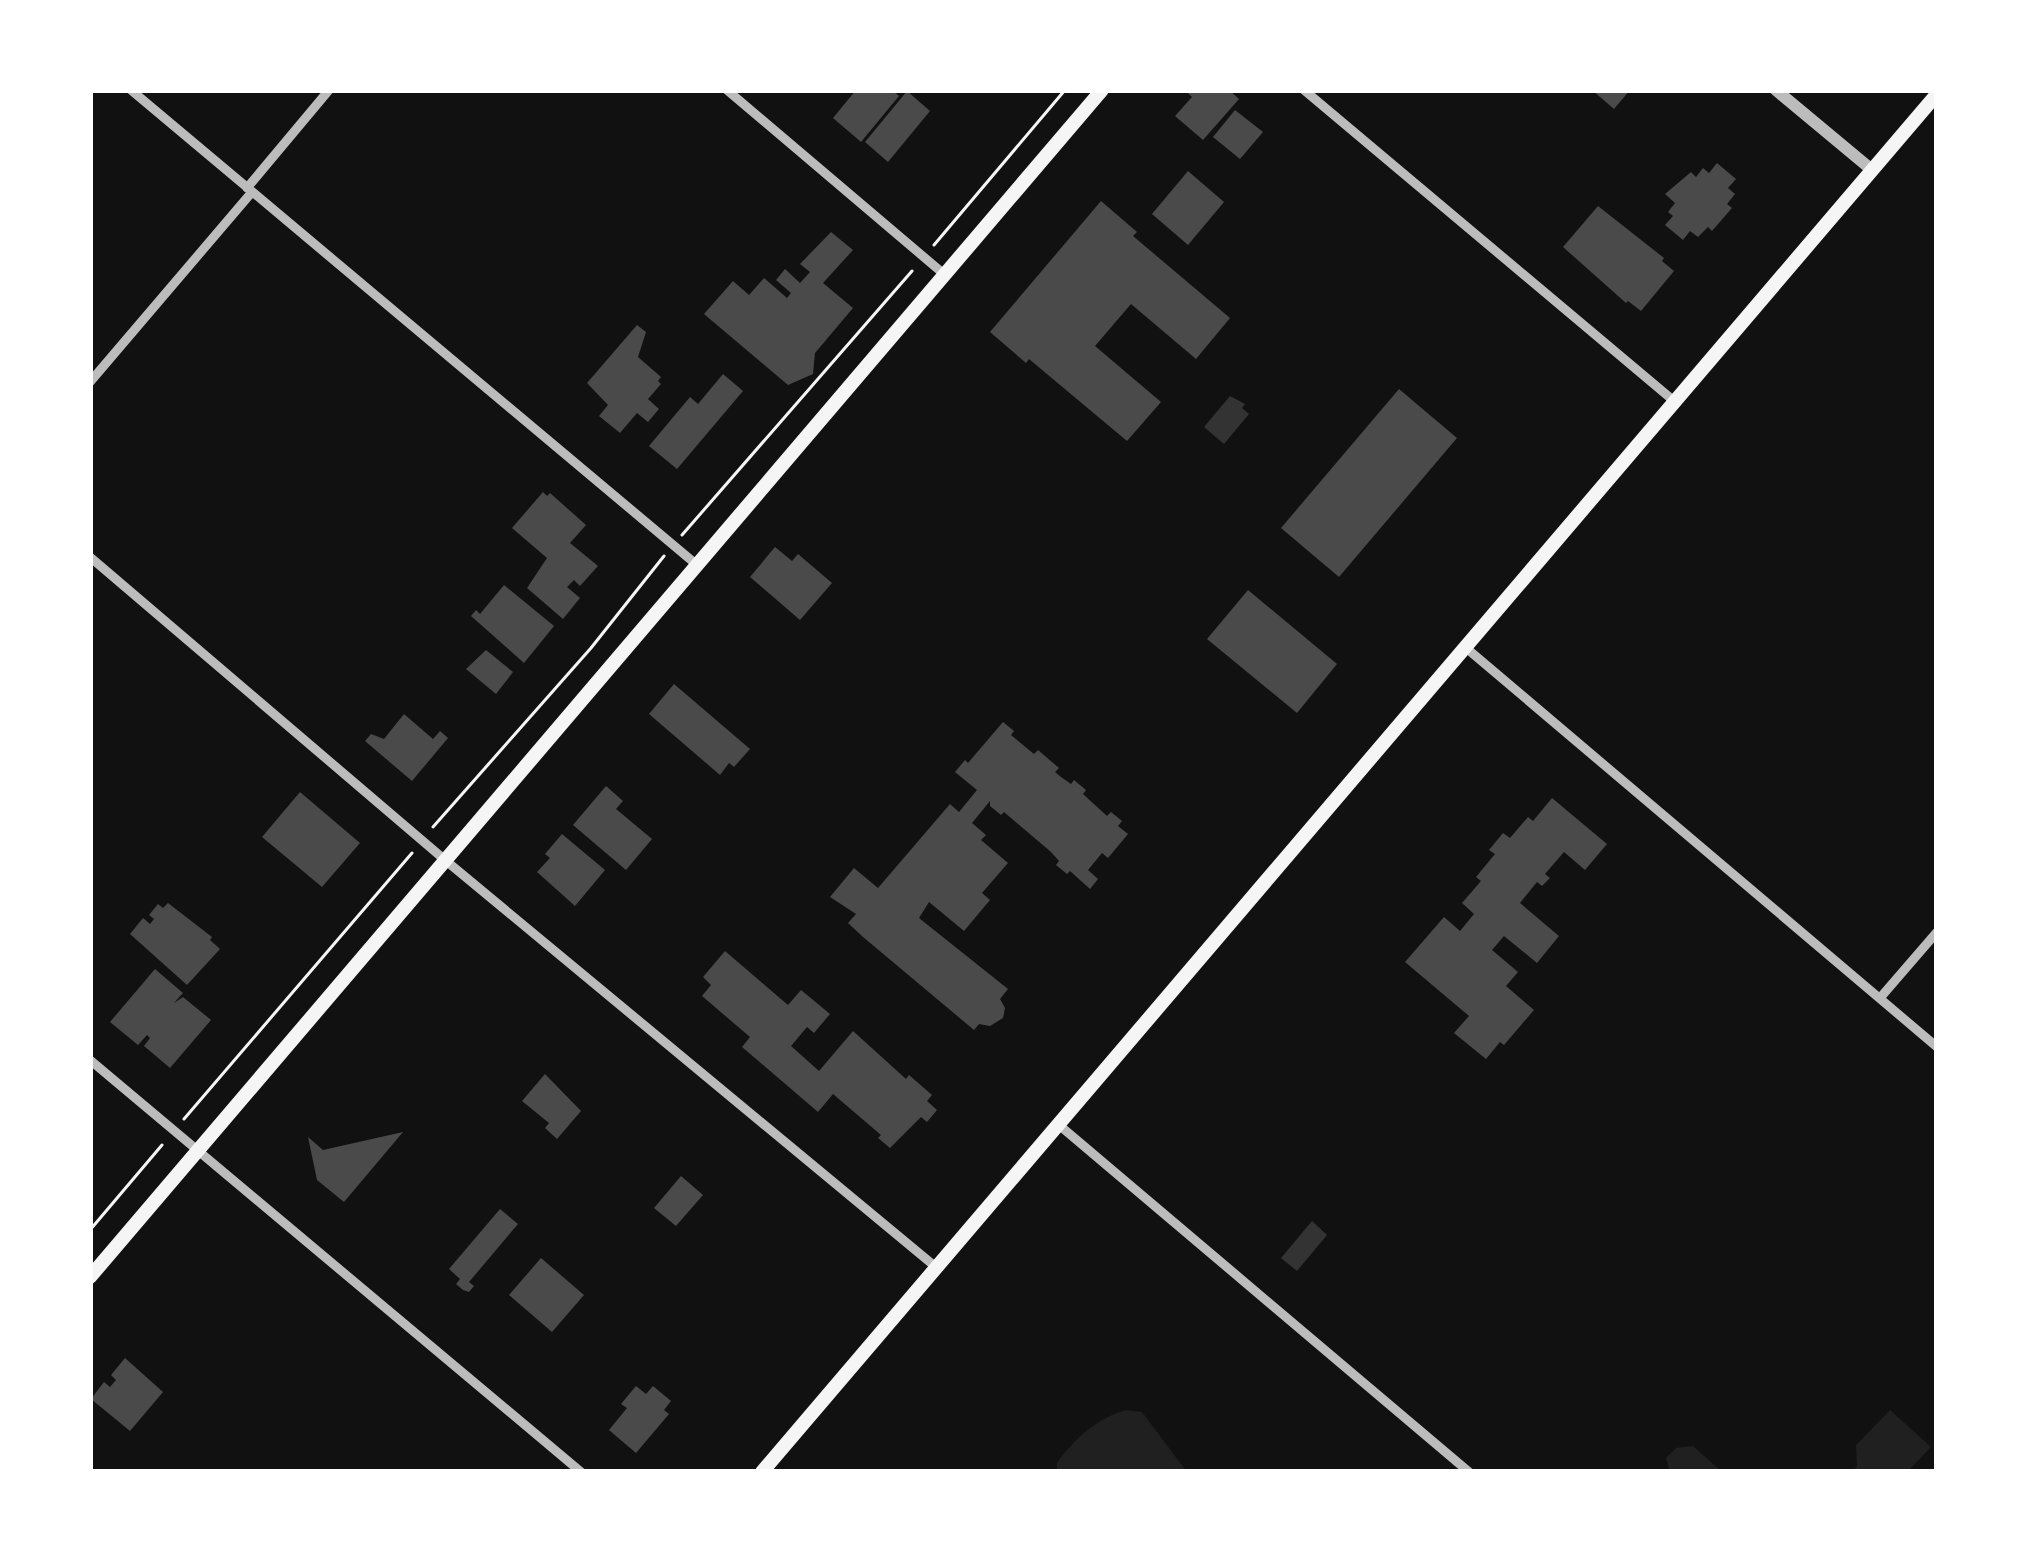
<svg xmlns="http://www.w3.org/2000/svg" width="2027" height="1562" font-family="'Work Sans',sans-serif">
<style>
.green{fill:#202020}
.water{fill:#333}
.building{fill:#4a4a4a}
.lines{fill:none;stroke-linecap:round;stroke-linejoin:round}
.path{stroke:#f5f5f5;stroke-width:3}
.minor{stroke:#bcbcbc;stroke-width:9}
.tertiary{stroke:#bcbcbc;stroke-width:12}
.secondary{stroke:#f5f5f5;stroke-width:14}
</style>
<rect width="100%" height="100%" fill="#111"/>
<path class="green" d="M1126,1410L1142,1412L1187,1472H1057V1463C1075,1438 1096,1419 1126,1410Z
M1890,1410L1931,1447L1907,1472H1853L1857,1466L1856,1445Z
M1693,1446L1722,1472H1670L1666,1458L1676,1448Z"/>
<path class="water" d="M1230,396L1245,404L1242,408L1249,414L1224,444L1204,427Z
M1312,1221L1327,1235L1297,1271L1281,1258Z"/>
<path class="building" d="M856,90H892L899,96L861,142L833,118Z
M1185,90H1229L1239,99L1203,140L1175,116L1192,97Z
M1592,90H1630L1614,109Z
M907,91L930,111L888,162L865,142Z
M1235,110L1263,132L1240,159L1213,137Z
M1717,163L1736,179L1728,188L1735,194L1727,204L1732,208L1712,231L1708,227L1698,237L1690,231L1683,240L1665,225L1673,216L1668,212L1675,203L1665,194L1691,172L1696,177L1703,168L1709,173Z
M1188,171L1224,202L1188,245L1152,214Z
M1101,201L1137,232L1133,236L1230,318L1196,359L1131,304L1095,346L1161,402L1127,441L1029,359L1026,363L990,332Z
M1598,206L1664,258L1662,261L1674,271L1641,311L1628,301L1626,303L1563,247Z
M831,232L853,250L823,283L853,308L815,353L813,374L788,385L704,314L733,281L749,295L764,278L787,298L791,293L776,280L785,269L800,283L810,272L800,264Z
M637,325L646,332L638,357L661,377L658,381L661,384L648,399L659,409L648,422L637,413L620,433L599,416L608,405L587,383Z
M723,374L743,391L677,469L649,446L690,397L698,404Z
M1399,389L1457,438L1339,577L1281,528Z
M543,492L547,496L550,493L586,525L570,543L598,566L580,586L574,580L567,587L580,598L563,619L527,588L547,558L512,528Z
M775,547L792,561L798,554L832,583L800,620L750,577Z
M504,585L554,626L524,663L471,616L476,610L480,614Z
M1248,590L1337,664L1297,713L1207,639Z
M486,650L513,672L496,694L466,669Z
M674,684L750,749L734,767L729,763L720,775L649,714Z
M404,714L433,739L440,731L448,738L412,781L365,741L371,734L384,739Z
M1003,722L1014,731L1011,735L1034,754L1038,750L1059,768L1055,772L1061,777L1071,784L1074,780L1086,790L1083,794L1107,816L1111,812L1122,821L1118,826L1128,834L1108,858L1102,853L1088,870L1098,879L1090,889L1070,871L1067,874L1056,865L1059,861L1051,852L1004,812L1001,815L990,806V801L972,823L986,835L981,840L1008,863L982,893L990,900L964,931L929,902L919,918L1008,989L1000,999L1005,1008L1003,1018L990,1026L979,1024L974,1030L863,937L848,923L856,914L830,897L854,868L878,888L950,804L959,812L977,790L955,772L965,760L968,763Z
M606,786L623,801L616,809L652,839L626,870L573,825Z
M300,792L360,843L322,887L262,837Z
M1552,798L1607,844L1585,870L1564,852L1545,874L1550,878L1542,886L1537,882L1520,903L1559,936L1537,963L1504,936L1492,950L1518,972L1506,986L1534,1010L1504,1045L1500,1042L1486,1059L1454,1033L1469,1016L1405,962L1444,917L1460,931L1474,914L1462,903L1481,881L1476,877L1495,854L1489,850L1503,833L1510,838L1528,817L1533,821Z
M562,834L605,870L575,906L537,872L550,858L545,854Z
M168,903L212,937L210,940L220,949L187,985L130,934L143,918L150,924L154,919L149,915L158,904L163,908Z
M725,951L788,1005L801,990L830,1014L814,1033L807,1027L791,1046L819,1071L853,1031L906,1079L909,1075L932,1095L927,1101L937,1110L927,1122L921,1117L890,1148L878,1138L881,1135L833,1094L818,1112L742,1047L750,1037L702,996L711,985L703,977Z
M155,969L183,993L174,1003L183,997L211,1020L170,1068L144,1046L150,1038L147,1035L138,1045L110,1022Z
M545,1074L581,1111L557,1139L545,1128L549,1123L522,1101Z
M403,1132L344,1202L317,1180L308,1137L323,1150Z
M681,1176L703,1195L676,1226L654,1208Z
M500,1209L518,1224L469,1282L474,1286L469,1292L463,1290L456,1284L460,1279L449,1269Z
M541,1258L584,1295L552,1332L509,1295Z
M125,1358L163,1392L130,1431L91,1399L104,1382L110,1387L116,1380L111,1375Z
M636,1386L646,1394L653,1386L671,1401L664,1410L669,1414L636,1453L609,1430L627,1408L621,1404Z"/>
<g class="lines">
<path class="path" d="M934,245L1065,90
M682,535L912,271
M433,827L591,648L664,556
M184,1119L412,853
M90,1230L162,1145"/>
<path class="minor" d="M131,90L697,565
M727,90L945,275
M1304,90L1674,401
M247,188L329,90
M90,382L252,192
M90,557L445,860L937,1268
M1465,647L1937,1047
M1880,998L1937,932
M90,1060L581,1472
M1059,1125L1469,1472"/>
<path class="tertiary" d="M1776,90L1872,170"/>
<path class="secondary" d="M90,1277L1102,90
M762,1472L1937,94"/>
</g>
<rect width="2027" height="1562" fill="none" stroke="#ffffff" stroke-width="186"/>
</svg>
